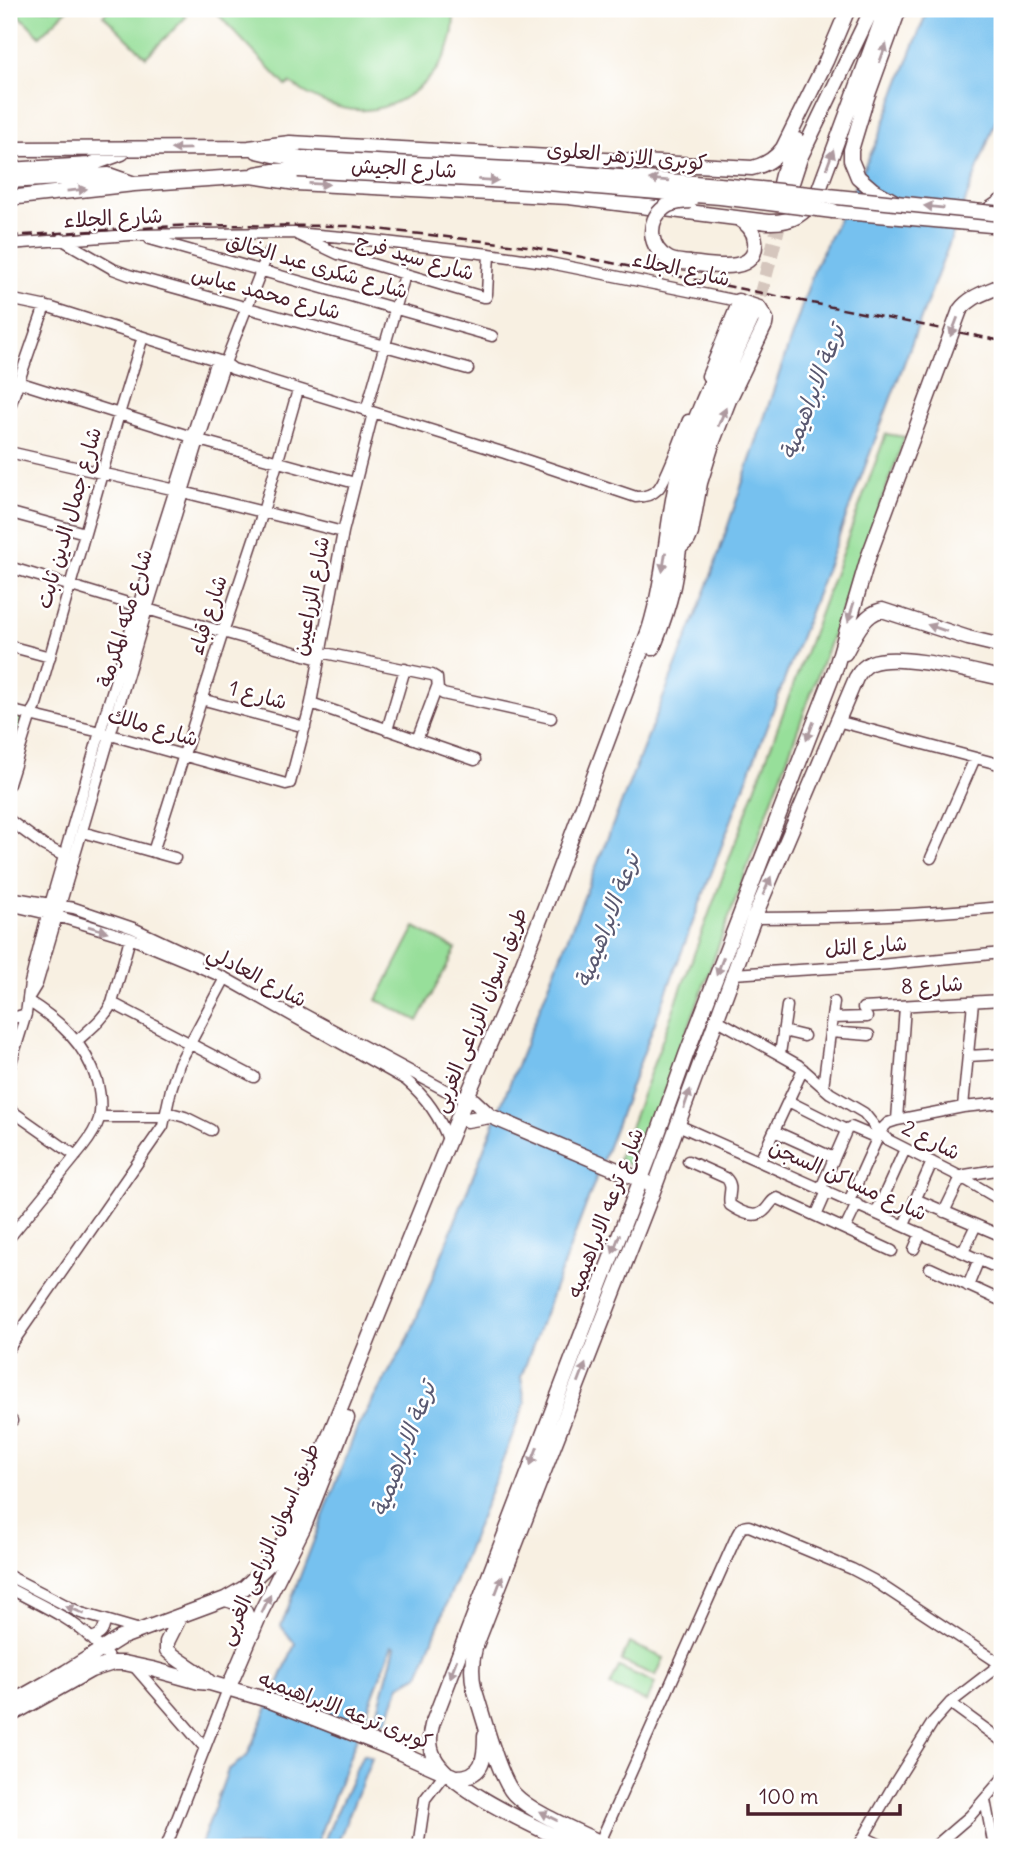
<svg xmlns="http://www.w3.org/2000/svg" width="1011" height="1856" font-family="Delius,'Playpen Sans Arabic',sans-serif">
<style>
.green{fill:#97df9a;stroke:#707f62;stroke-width:2}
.water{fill:#76c1ef;stroke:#60708d;stroke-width:2}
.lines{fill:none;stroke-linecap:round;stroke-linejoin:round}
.major-tunnel{stroke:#d5c6bd;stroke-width:14;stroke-dasharray:14 7;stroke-linecap:butt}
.minor-casing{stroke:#643e46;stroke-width:13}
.major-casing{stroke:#643e46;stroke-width:17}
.minor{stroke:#fff;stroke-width:10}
.major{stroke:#fff;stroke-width:14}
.rail{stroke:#4a1f2b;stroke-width:2.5;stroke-dasharray:10 5;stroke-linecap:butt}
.major-bridge-casing{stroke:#643e46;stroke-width:17;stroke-linecap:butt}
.major-bridge{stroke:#fff;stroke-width:14}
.oneway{fill:#ae9aa0}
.labels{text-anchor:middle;stroke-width:5;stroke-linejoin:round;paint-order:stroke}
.street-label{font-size:21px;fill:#4a1f2b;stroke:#fff}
.water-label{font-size:23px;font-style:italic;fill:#595870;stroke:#fff}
</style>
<rect width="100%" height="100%" fill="#fff"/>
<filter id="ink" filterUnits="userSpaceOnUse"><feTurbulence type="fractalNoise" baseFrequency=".0143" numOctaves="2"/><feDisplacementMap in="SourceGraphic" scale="14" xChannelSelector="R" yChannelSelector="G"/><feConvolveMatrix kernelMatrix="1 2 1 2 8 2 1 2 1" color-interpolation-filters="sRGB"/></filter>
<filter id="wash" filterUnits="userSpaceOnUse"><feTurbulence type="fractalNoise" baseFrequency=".00686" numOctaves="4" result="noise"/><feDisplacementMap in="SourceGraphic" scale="28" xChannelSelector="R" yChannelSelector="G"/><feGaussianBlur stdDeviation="1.57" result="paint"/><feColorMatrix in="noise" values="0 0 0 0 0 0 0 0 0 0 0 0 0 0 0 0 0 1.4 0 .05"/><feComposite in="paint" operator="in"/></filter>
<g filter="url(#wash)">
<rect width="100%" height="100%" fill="#f8f0e2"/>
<path class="green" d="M13,9H68L40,36Z
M109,9H177L186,17L146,57L103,15Z
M213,9H453C460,59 415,106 366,110C338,112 312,98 290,83L286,86Z
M886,434L905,437L637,1168L618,1160Z
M9,711L31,715L9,781Z
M415,927L456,949L418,1021L377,1000Z
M629,1643L664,1658L656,1676L621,1661Z
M619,1667L655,1683L647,1702L610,1686Z"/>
<path class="water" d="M928,9H1002V104L521,1377L525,1403L419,1675L400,1685L386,1722L376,1718L395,1647L392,1646L317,1842L323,1843L363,1754L372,1758L336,1847H200L228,1770L247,1756L295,1644L281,1626L357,1428L409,1337L708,585L815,267L876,143Z"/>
</g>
<g filter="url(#ink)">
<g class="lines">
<path class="major-tunnel" d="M753,316L759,301L782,213"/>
<defs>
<path id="minor" d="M298,235L338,254L483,297H486L487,294L489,254
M61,239L113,269L129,275L468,369
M150,239L492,336
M9,244L130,235L294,233L342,237L489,254L550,263L738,301L707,376
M9,299L52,308L216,360L225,363L233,369L505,453L636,497C644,497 652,495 658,489C667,479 682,435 688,420
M18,382L192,437
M9,409L45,306
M366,411L405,275
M199,440L355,483
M9,452L176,490
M183,492L343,532
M15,514L85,533
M9,567L223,632L319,659
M9,646L50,657
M320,652L432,675L437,678L438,690L443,694L551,718
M201,699L305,727
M311,703L475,760
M9,710L100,732L286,784L290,783L311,703L343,532L373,413
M837,721L1002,765
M387,730L405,669
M417,740L437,687
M9,784L31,714L36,705L119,414L141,343
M9,820L43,845L68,858
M82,832L175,858
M153,852L223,632L263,512L298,390
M931,858L975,758
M9,897L74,908L133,928L197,958
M9,905L57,916L130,938L188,962L225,978L406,1080C426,1097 440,1117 449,1142
M754,918C838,918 918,915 1002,907
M733,974L879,965L1002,953
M29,997L37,984L147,609L199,440L225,363L268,253
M112,1003L254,1077
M863,1008L1002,1000
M298,1011L445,1090L466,1098
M832,1018L867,1017
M9,1019L26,1014
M716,1019L798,1065L830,1093L864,1113L880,1133L888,1140L961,1177L1002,1201
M783,1031L804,1036
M830,1032L869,1035
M77,1041C90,1029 104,1019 112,1003L130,938
M780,1054L787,1006
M968,1056L1002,1054
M9,1069L26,1014L30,983L47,915L100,732L138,606L216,360
M823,1087L834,1002
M788,1101L846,1130
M963,1107L973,1002
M9,1109L76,1156
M167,1112L185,1117L211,1130
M100,1117H166
M897,1120L905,1006
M678,1125L1002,1270
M774,1131L834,1158
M688,1161L726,1178C735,1187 727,1195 730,1205C739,1211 754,1220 764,1211C770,1206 770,1201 777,1198L892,1251
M760,1161L803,1069
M821,1188L847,1129L851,1127L877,1138
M915,1199L1002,1236
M849,1201L881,1130L888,1123L897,1120L963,1107L1002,1103
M944,1212L961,1177L965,1175L1002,1169
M876,1213L905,1149
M816,1216L827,1191
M904,1225L932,1162
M845,1229L857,1204
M9,1238L83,1147C90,1138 96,1129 99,1119C102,1106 100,1093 97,1081C86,1045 60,1021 28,1001
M914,1249L921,1233
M963,1252L976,1225
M930,1268L1002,1301
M968,1286L979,1259
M9,1348L163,1126L171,1089L179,1064L225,978
M9,1419L12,1421
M9,1576L81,1613L140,1630
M9,1588C36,1603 68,1616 91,1638C99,1646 106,1655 113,1663
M90,1638C101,1636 104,1631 105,1621
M133,1665L205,1748
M950,1703L1002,1741
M985,1800L994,1847
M864,1837L885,1847
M600,1842L737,1535C740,1529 742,1526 749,1526L852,1569L873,1580L1002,1665
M166,1847L228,1689
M418,1847L425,1799L445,1773
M858,1847L893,1786L933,1722L950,1703L1002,1663
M934,1847L970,1816L1002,1779"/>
<path id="major" d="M9,149L249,148L290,143L752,168C766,165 775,159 783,148L826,61L848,9
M257,151L274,155L300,158
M9,170L89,165L122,153
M256,174L274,171L298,170
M9,181L109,175L132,183
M9,198L134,184L252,176L296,183L569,197L768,222C791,223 805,215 817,195L886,9
M776,200L782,175L797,140
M786,201L800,158L872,9
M895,202L873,190L858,177L851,160V150L867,97L899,9
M833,211L1002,226
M986,212L1002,201
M690,263C710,265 758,276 755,241C754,231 748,224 739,219
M679,548L688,540L691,533L700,483L713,441L729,400L765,325L766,319L759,308L738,301
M653,648C661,628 668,608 673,586C681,546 683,505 693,465C706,413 731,364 753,316
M845,653C854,637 863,614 882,610L968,638L1002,646
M466,1098L474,1101L490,1116L648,1183
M467,1120L490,1116
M225,1599C246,1603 247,1615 252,1634
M180,1616L167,1642V1650C180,1663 197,1669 210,1683
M228,1689L261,1612L304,1526L347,1418
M9,1704L66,1672L120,1638L225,1599L244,1588L269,1564L278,1552L294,1523L460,1113L510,996L550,894L649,630C666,576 666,520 680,466C694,413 721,362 744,312
M9,1716L91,1670L113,1663H124L152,1669L199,1682L210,1683L268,1700L385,1746L455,1777C484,1778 485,1758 485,1735
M577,1847C543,1830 450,1790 434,1757C429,1747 429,1736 432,1725L651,1153L686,1055L836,667L868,558
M609,1847C583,1833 534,1815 514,1794C499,1778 482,1712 474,1688C471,1673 471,1662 475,1648L655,1186L754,918L856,678C860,671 864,666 871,663C898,652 973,672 1002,678"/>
</defs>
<use href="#minor" class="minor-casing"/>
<use href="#major" class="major-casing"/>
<use href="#minor" class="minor"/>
<use href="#major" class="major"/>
<path class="rail" d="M9,236L192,225L350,226L527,246L1002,341"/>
<defs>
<path id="major-bridge" d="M300,158L546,171L731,186L1002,214
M298,170L547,183L720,197L833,211
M690,201C681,202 671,202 664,208C646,221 649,249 669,259C675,262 683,262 690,263
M868,558L960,310C972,295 986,293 1002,285"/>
</defs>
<use href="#major-bridge" class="major-bridge-casing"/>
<use href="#major-bridge" class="major-bridge"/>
</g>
<defs><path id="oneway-solid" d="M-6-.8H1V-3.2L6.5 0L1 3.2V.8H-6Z" transform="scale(1.75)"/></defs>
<g class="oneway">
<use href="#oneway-solid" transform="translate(883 53) rotate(-70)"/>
<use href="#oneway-solid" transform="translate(181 149) rotate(179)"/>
<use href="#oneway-solid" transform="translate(830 159) rotate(-70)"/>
<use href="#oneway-solid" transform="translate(488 180) rotate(3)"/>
<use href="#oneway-solid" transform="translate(659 180) rotate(-175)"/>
<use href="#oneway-solid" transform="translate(319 184) rotate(3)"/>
<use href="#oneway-solid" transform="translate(77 190) rotate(-6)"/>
<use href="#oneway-solid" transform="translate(934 207) rotate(-174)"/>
<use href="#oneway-solid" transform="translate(954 327) rotate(111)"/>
<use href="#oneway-solid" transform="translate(722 417) rotate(-67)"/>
<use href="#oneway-solid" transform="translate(664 562) rotate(99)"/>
<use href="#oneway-solid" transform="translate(851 612) rotate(107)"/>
<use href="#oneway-solid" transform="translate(937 628) rotate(-161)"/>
<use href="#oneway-solid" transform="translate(810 731) rotate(111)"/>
<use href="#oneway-solid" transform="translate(767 886) rotate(-67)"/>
<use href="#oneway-solid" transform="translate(98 929) rotate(16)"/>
<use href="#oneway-solid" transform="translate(720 966) rotate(111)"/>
<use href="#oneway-solid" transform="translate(687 1099) rotate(-71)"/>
<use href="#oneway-solid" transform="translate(616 1244) rotate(111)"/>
<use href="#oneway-solid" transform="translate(582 1373) rotate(-69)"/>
<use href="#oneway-solid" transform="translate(534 1456) rotate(111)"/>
<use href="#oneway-solid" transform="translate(499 1585) rotate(-69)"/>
<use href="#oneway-solid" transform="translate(266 1604) rotate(-64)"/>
<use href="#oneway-solid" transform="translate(75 1610) rotate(-157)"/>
<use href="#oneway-solid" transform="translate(453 1669) rotate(111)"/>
<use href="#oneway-solid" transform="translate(548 1816) rotate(-153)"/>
</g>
</g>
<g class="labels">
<g class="street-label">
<text transform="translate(627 156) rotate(5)" y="7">كوبرى الازهر العلوى</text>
<text transform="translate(404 168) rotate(3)" y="7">شارع الجيش</text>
<text transform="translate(113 218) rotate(-3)" y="7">شارع الجلاء</text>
<text transform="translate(415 257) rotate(16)" y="7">شارع سيد فرج</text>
<text transform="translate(317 266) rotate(16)" y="7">شارع شكرى عبد الخالق</text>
<text transform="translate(681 269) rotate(12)" y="7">شارع الجلاء</text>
<text transform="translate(266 293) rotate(15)" y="7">شارع محمد عباس</text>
<text transform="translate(69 518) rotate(-74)" y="7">شارع جمال الدين ثابت</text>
<text transform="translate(311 596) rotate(-79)" y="7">شارع الزراعيين</text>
<text transform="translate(208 615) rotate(-72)" y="7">شارع قباء</text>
<text transform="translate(125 618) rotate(-73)" y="7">شارع مكه المكرمة</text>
<text transform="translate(258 695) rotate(15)" y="7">شارع 1</text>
<text transform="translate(153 727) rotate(16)" y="7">شارع مالك</text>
<text transform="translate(866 946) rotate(-4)" y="7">شارع التل</text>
<text transform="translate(257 976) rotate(28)" y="7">شارع العادلي</text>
<text transform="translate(932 985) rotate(-3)" y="7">شارع 8</text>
<text transform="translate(480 1010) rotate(-68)" y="7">طريق اسوان الزراعى الغربى</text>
<text transform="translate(931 1140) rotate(27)" y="7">شارع 2</text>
<text transform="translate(848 1180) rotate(24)" y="7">شارع مساكن السجن</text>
<text transform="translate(605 1213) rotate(-69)" y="7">شارع ترعه الابراهيميه</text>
<text transform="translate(269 1544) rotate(-66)" y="7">طريق اسوان الزراعى الغربى</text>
<text transform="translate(345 1710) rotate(21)" y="7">كوبرى ترعه الابراهيميه</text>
</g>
<g class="water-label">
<text transform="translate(812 392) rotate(-69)" y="8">ترعة الابراهيمية</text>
<text transform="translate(607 920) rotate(-69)" y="8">ترعة الابراهيمية</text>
<text transform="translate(403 1449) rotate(-69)" y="8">ترعة الابراهيمية</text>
</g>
</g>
<rect width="1011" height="1856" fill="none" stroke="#fff" stroke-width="35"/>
<path d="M748 1804v10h152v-10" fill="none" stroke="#4a1f2b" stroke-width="3.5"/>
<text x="759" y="1804" font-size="21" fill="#4a1f2b" stroke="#ffffff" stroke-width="5" paint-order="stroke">100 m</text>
</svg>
